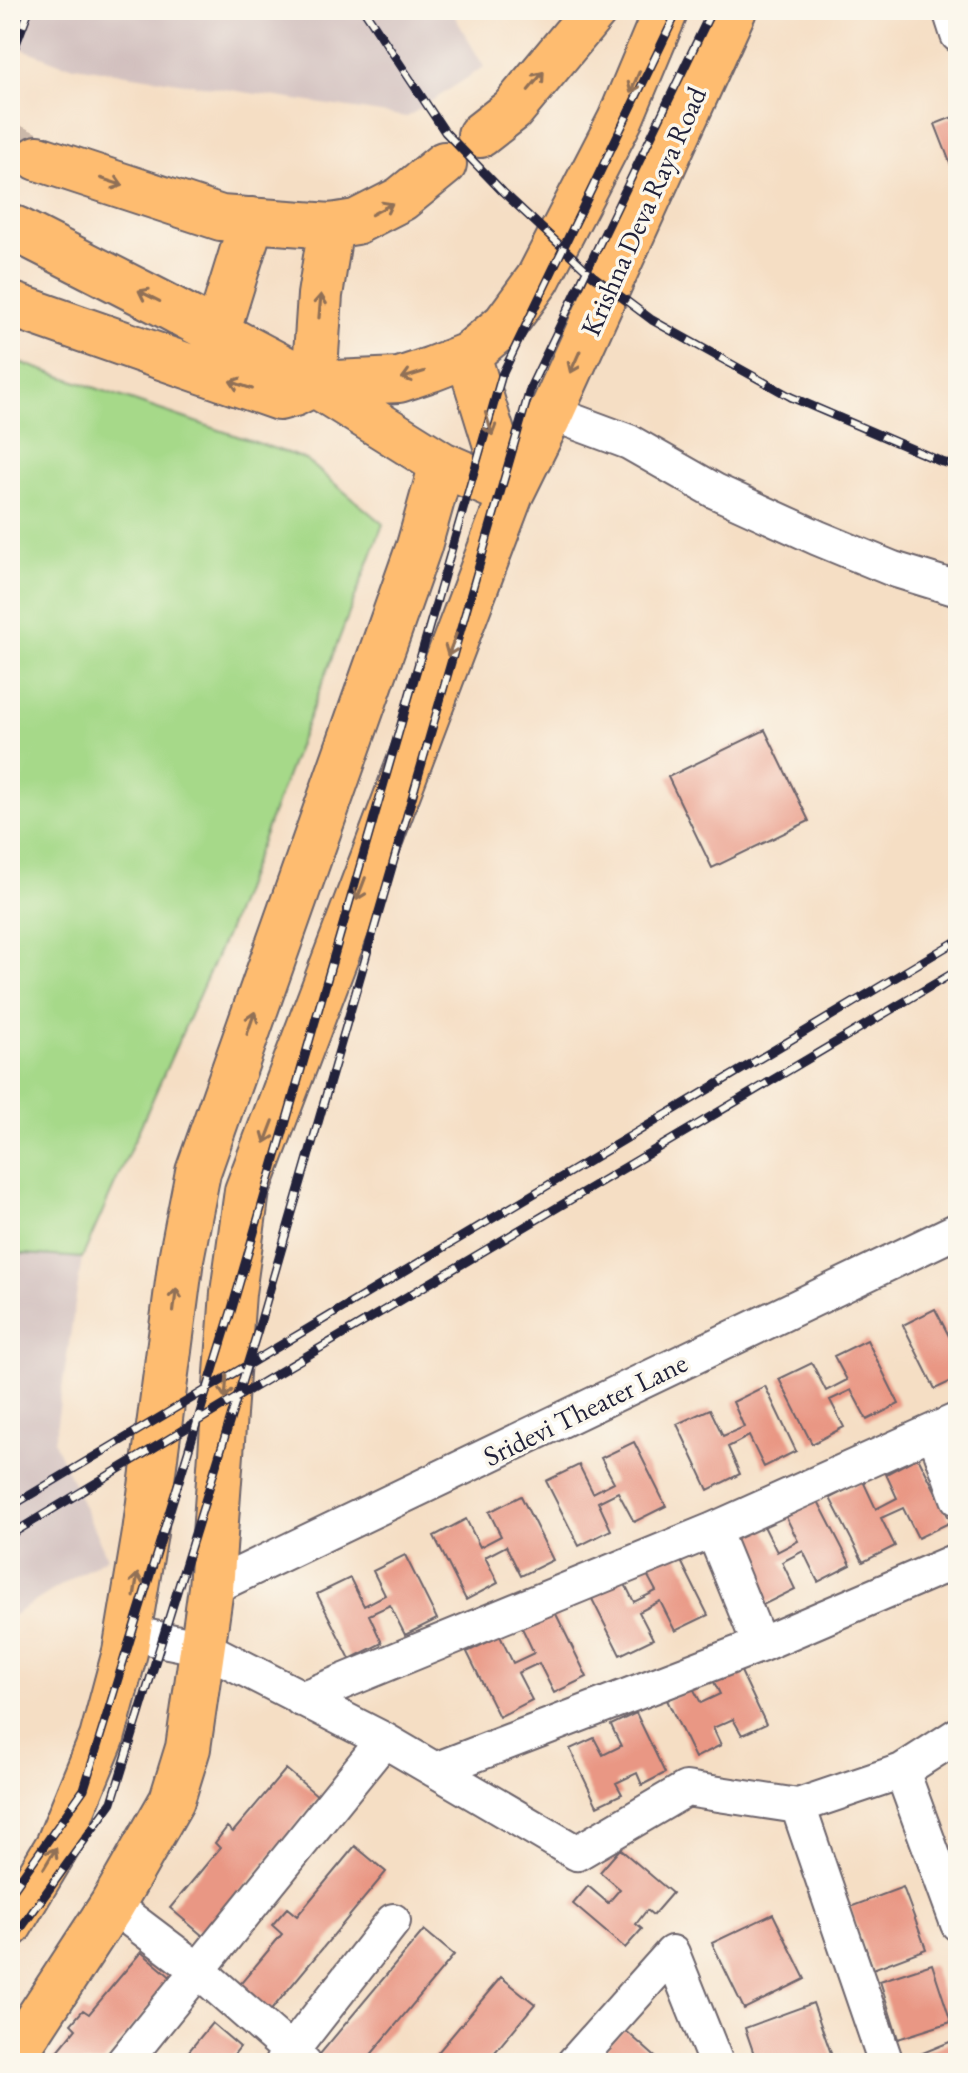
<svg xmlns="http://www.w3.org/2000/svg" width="968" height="2073" font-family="'EB Garamond',serif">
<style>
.industrial{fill:#d1bfbe}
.green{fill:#a6d989;stroke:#647e62;stroke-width:2}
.building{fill:#e99784}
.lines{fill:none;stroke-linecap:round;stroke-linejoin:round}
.major-tunnel{stroke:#cbb8a9;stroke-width:44;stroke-dasharray:44 22;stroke-linecap:butt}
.minor-casing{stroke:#6c646b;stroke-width:38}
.major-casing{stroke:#6c646b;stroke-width:48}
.minor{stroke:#fff;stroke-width:34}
.major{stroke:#febc70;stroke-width:44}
.rail-casing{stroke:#22223b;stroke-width:9}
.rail{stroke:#fbf7ec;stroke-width:6;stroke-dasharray:18;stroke-linecap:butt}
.oneway{stroke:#906f56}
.labels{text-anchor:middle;stroke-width:7;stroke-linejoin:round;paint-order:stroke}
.street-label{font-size:28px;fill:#22223b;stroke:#fbf7ec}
</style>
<rect width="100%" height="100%" fill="#fbf7ec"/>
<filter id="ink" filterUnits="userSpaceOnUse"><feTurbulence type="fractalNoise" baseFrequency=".0125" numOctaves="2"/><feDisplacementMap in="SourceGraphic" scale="16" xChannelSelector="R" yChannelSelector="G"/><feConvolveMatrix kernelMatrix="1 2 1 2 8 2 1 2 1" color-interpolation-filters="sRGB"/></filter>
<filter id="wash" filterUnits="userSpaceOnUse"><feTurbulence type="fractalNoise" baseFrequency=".006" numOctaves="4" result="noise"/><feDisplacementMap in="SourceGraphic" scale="32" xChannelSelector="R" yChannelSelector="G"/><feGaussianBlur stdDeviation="1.8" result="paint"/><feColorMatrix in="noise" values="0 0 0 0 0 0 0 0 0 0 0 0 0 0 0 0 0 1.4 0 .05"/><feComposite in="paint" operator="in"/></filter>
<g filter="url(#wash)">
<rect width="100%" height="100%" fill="#f5dec4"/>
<path class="industrial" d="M10,10H451L484,67L407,117L62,64L10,44Z
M10,1253L82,1258L54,1442L107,1557L10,1617Z"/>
<path class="green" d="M10,359L305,459L383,524L227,932L82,1258L10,1253Z"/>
<g id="blocks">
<path class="building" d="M958,115V183L935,124Z
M765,730L809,821L712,868L668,777Z
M935,1309L949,1336L958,1332V1345L954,1347L958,1354V1378L935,1389L903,1325Z
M867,1340L899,1404L867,1420L851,1390L830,1400L844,1427L812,1444L779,1379L812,1363L826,1391L847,1380L834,1356Z
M765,1386L796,1451L764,1467L749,1436L728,1447L740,1474L708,1490L677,1424L710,1409L723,1436L744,1427L733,1402Z
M634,1442L666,1506L634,1522L618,1492L598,1502L611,1530L579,1546L546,1481L579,1465L593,1493L614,1482L601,1458Z
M918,1457L951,1522L918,1538L903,1508L881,1518L895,1546L863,1562L830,1498L863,1481L876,1509L897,1498L886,1474Z
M521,1496L553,1560L521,1576L506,1546L485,1557L498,1583L466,1600L434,1536L466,1519L480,1547L501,1536L489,1512Z
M818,1501L851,1565L818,1582L803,1551L782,1562L795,1589L763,1605L730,1541L763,1524L777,1552L798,1541L786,1517Z
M676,1551L708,1615L675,1631L660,1601L639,1612L653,1639L620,1655L588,1591L620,1574L634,1602L656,1591L643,1567Z
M405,1555L437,1619L405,1635L390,1605L369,1615L382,1643L350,1659L317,1594L350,1578L364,1606L385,1595L373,1571Z
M555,1612L587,1677L554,1693L539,1663L518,1673L532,1700L499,1717L467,1652L500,1636L513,1663L534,1653L522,1628Z
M737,1663L766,1724L742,1735L733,1719L713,1728L721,1745L695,1758L667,1700L693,1688L701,1703L720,1694L711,1676Z
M636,1713L665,1773L642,1785L637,1773L616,1783L622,1794L597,1806L570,1749L594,1738L603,1755L621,1746L611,1725Z
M286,1769L319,1797L203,1936L170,1908L220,1848L215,1843L227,1827L233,1832Z
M355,1846L386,1872L268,2014L237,1988L282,1934L272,1925L287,1908L297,1916Z
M620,1849L672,1893L653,1915L647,1910L636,1924L642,1929L625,1948L573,1904L588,1886L608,1903L620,1889L600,1872Z
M903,1887L926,1949L873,1969L850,1907Z
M773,1914L805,1979L744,2009L712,1943Z
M424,1930L454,1955L364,2063H319L315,2060Z
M141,1952L173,1979L102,2063H48L76,2029L71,2024L83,2010L89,2014Z
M932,1964L951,2022L898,2039L880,1981Z
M501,1977L535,2004L486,2063H429Z
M813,2003L833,2059L823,2063H757L745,2028Z
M212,2023L240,2047L227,2063H179Z
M624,2029L662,2063H616L603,2052Z
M957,2039L958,2063H904L903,2061Z"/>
</g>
</g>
<g filter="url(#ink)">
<use href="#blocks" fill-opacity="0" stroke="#6c646b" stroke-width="2"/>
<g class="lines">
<path class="major-tunnel" d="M10,145L38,158"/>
<defs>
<path id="minor" d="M950,10L958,35
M551,413L629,442L715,491L818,538L893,569L958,589
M934,1431L958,1498
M713,1530L760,1645
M211,1588L958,1230
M128,1633L204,1648L384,1740L577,1853L686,1789L798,1806L902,1771L958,1735
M301,1699L713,1530L958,1420
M435,1770L760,1645L958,1560
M902,1771L958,1924
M798,1806L886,2063
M112,1905L198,1970L304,2063
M123,2063L384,1740
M282,2063L393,1921
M574,2063L672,1953L716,2063"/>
<path id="major" d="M480,135L512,110L595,10
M38,158L221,218L331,226L356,222L401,199L444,164
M16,229L163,304L314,384L442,464L511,494
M10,304L279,398L294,394L314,384L399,380L432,369L468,355L505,324L538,279L620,120L666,10
M217,333L252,220
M468,355L511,494
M314,384L320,295L331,226
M10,1925L58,1845L102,1738L125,1652L145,1533L181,1259L198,1172L419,546L442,464
M10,2061L112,1905L172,1800L188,1748L211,1588L233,1293L247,1191L511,494L551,413L734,10"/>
</defs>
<use href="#minor" class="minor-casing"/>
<use href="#major" class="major-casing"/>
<use href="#minor" class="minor"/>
<use href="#major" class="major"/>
<defs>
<path id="rail" d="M364,10L445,132L503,192L592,275L652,320L791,397L942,462L958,466
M10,60L29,10
M10,1507L958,940
M10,1535L246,1392L958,970
M10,1894L84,1789L231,1312L502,375L678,10
M10,1943L112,1802L261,1320L531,386L712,10"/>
</defs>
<use href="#rail" class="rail-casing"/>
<use href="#rail" class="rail"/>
</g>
<defs><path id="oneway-shaft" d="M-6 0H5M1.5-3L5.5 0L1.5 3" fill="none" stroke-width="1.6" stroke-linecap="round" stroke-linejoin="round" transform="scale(2)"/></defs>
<g class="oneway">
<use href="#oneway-shaft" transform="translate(536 81) rotate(-50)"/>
<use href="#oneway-shaft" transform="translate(635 82) rotate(113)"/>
<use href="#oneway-shaft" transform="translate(112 182) rotate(18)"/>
<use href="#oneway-shaft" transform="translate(382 209) rotate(-28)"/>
<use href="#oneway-shaft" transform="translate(149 296) rotate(-153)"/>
<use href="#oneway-shaft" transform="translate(320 306) rotate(-85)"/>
<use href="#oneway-shaft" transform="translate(575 362) rotate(114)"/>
<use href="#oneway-shaft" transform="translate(413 375) rotate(163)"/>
<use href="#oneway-shaft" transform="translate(241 385) rotate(-161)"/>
<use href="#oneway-shaft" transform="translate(489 424) rotate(73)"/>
<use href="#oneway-shaft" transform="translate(452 645) rotate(111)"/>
<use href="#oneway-shaft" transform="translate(361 889) rotate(111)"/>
<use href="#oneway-shaft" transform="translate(251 1023) rotate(-71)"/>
<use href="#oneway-shaft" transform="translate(269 1132) rotate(111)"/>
<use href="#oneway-shaft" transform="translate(175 1300) rotate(-83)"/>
<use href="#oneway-shaft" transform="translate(226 1387) rotate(94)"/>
<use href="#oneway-shaft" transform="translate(136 1585) rotate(-81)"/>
<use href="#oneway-shaft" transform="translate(50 1858) rotate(-59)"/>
</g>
</g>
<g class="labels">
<g class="street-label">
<text transform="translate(643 211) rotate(-66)" y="10">Krishna Deva Raya Road</text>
<text transform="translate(585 1409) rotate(-26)" y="10">Sridevi Theater Lane</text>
</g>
</g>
<rect width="968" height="2073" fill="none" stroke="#fbf7ec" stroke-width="40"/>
</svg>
